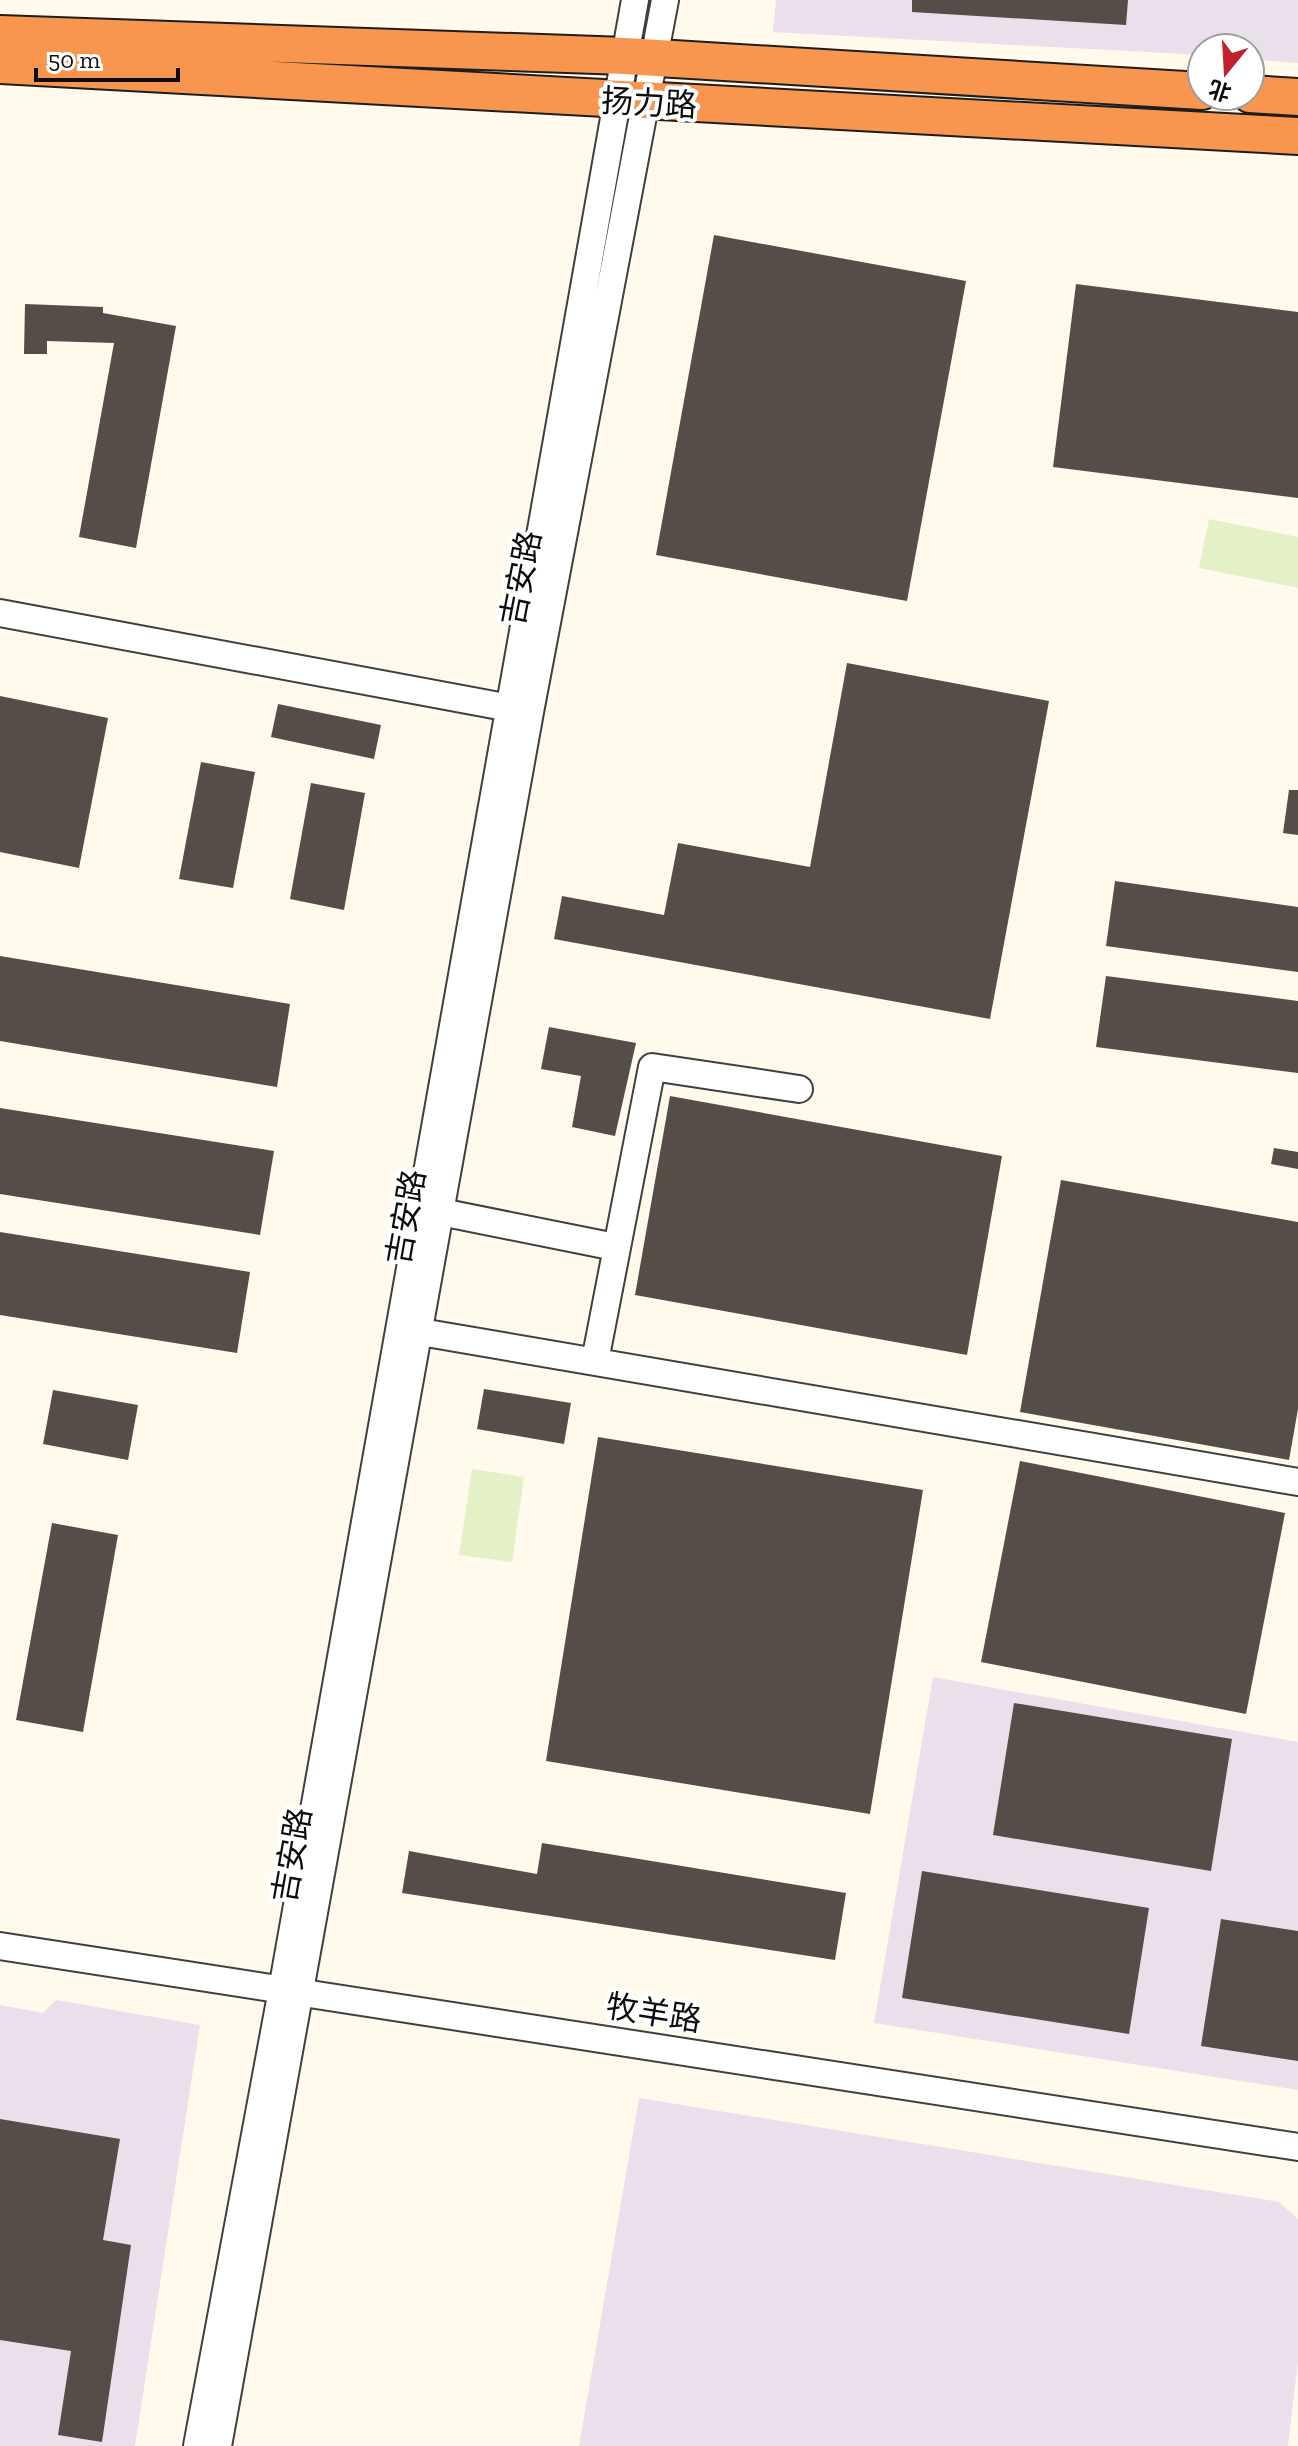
<svg xmlns="http://www.w3.org/2000/svg" width="1298" height="2446" font-family="'Zilla Slab','Noto Sans SC',serif">
<style>
.industrial{fill:#eae0eb}
.pitch{fill:#e4f1c6}
.building{fill:#554d48}
.lines{fill:none;stroke-linecap:round;stroke-linejoin:round}
.minor-casing{stroke:#3f3f3f;stroke-width:30}
.highway-casing{stroke:#1d1d1d;stroke-width:40}
.minor{stroke:#fff;stroke-width:26}
.highway{stroke:#f89650;stroke-width:36}
.labels{text-anchor:middle;stroke-width:8;stroke-linejoin:round;paint-order:stroke}
.street-label{font-size:32px;fill:#0c0c0c;stroke:#fff}
</style>
<rect width="100%" height="100%" fill="#fffaeb"/>
<path class="industrial" d="M776,0H1298V63L1250,59V48H1202V55L773,32Z
M933,1677L1298,1742V2090L874,2023Z
M56,2000L200,2025L135,2446H0V2005L43,2013Z
M639,2098L1279,2202L1298,2219V2362L1288,2446H579Z"/>
<path class="pitch" d="M1209,519L1298,537V588L1199,568Z
M472,1469L524,1477L512,1562L459,1555Z"/>
<path class="building" d="M912,0H1128L1126,25L912,12Z
M714,235L966,281L907,601L656,555Z
M1076,284L1298,312V498L1053,467Z
M25,304L103,307V313L176,326L136,548L79,537L114,343L47,341V354H24Z
M847,663L1049,701L990,1019L554,939L562,896L664,915L678,843L810,867Z
M0,696L108,718L79,868L0,852Z
M278,704L381,725L374,759L271,737Z
M201,762L255,772L233,888L179,879Z
M311,783L365,793L344,910L290,899Z
M1289,790H1298V835L1283,833Z
M1115,881L1298,907V972L1106,946Z
M0,956L290,1004L277,1087L0,1041Z
M1106,976L1298,1001V1073L1096,1047Z
M549,1027L636,1043L615,1136L572,1127L581,1076L541,1069Z
M670,1096L1002,1156L967,1355L635,1295Z
M0,1108L274,1151L260,1235L0,1194Z
M1274,1148L1298,1152V1169L1271,1164Z
M1061,1180L1298,1222V1409L1289,1460L1020,1412Z
M0,1232L250,1272L237,1353L0,1315Z
M484,1389L571,1403L564,1444L477,1429Z
M53,1390L138,1405L128,1460L43,1444Z
M598,1437L923,1490L870,1814L546,1761Z
M1020,1461L1285,1513L1246,1714L981,1662Z
M52,1523L118,1535L83,1732L16,1720Z
M1014,1703L1232,1739L1211,1871L993,1835Z
M542,1843L846,1893L835,1960L402,1893L409,1851L537,1874Z
M922,1871L1149,1908L1129,2034L902,1998Z
M1221,1919L1298,1931V2061L1201,2046Z
M0,2119L120,2139L103,2240L131,2245L102,2442L58,2435L71,2351L0,2340Z"/>
<g class="lines">
<defs>
<path id="minor" d="M0,613L510,708
M426,1209L615,1247
M403,1329L1298,1482
M595,1361L652,1067L799,1089
M0,1946L1298,2147
M197,2446L282,1990L635,0
M218,2446L530,712L665,0"/>
<path id="highway" d="M0,34L625,56L1202,91
M0,65L1298,136
M1250,94L1298,97"/>
</defs>
<use href="#minor" class="minor-casing"/>
<use href="#highway" class="highway-casing"/>
<use href="#minor" class="minor"/>
<use href="#highway" class="highway"/>
</g>
<g class="labels">
<g class="street-label">
<text transform="translate(649 103) rotate(3)" y="11">扬力路</text>
<text transform="translate(521 578) rotate(-79)" y="11">吉安路</text>
<text transform="translate(406 1217) rotate(-80)" y="11">吉安路</text>
<text transform="translate(292 1855) rotate(-80)" y="11">吉安路</text>
<text transform="translate(654 2013) rotate(9)" y="11">牧羊路</text>
</g>
</g>
<g transform="translate(1226 72) rotate(198)"><circle r="38" fill="#ffffff" stroke="#9e9e9e" stroke-width="2"/>
<path d="M0-6L14 30L0 20L-14 30Z" fill="#bf212f"/>
<text y="-12" font-size="22" font-weight="bold" text-anchor="middle" fill="#0c0c0c">北</text>
</g>
<path d="M36 68v12h142v-12" fill="none" stroke="#0c0c0c" stroke-width="4"/>
<text x="48" y="68" font-size="24" fill="#0c0c0c" stroke="#ffffff" stroke-width="6" paint-order="stroke">50 m</text>
</svg>
